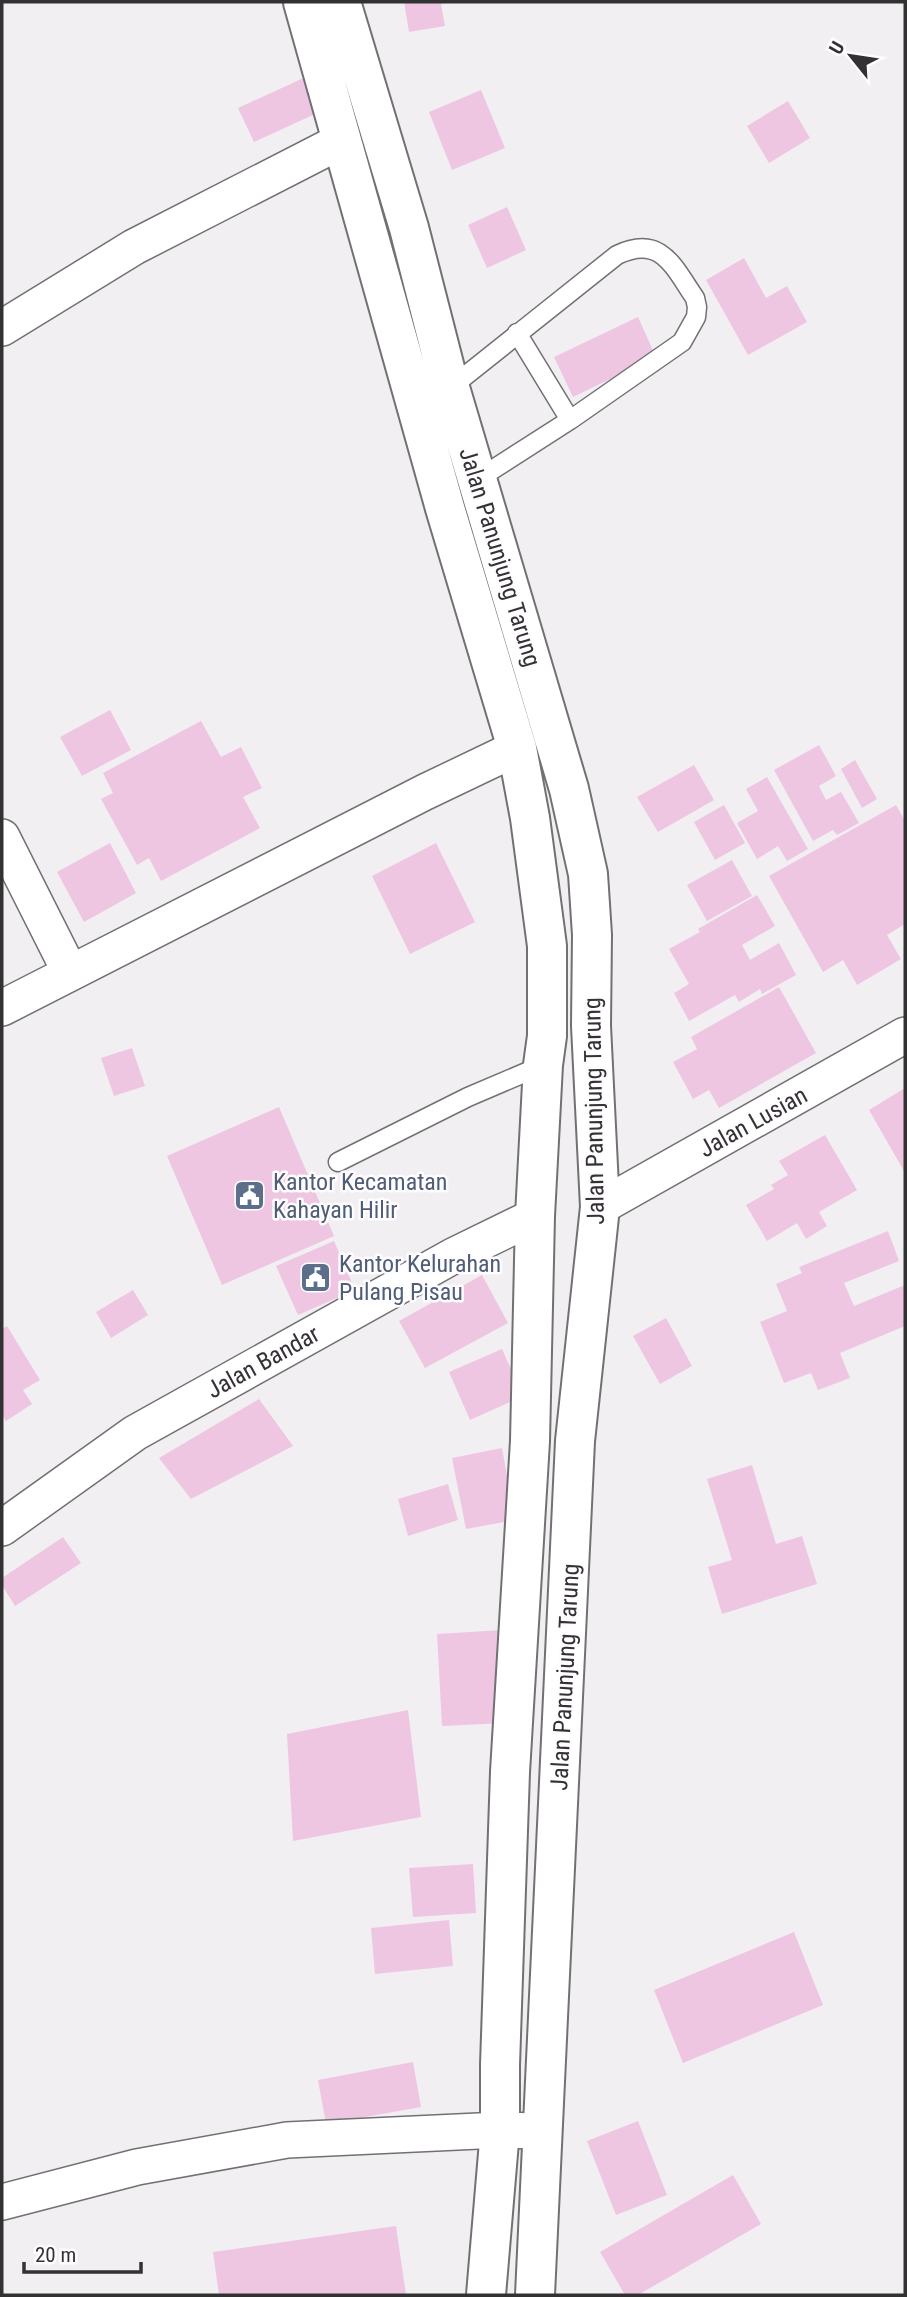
<svg xmlns="http://www.w3.org/2000/svg" width="907" height="2297" font-family="'Roboto Condensed',sans-serif">
<style>
.building{fill:#efc6e2}
.lines{fill:none;stroke-linecap:round;stroke-linejoin:round}
.lane-casing{stroke:#727073;stroke-width:21}
.street-casing{stroke:#727073;stroke-width:38}
.secondary-casing{stroke:#727073;stroke-width:42}
.lane{stroke:#fff;stroke-width:18}
.street{stroke:#fff;stroke-width:35}
.secondary{stroke:#fff;stroke-width:38}
.labels{text-anchor:middle;stroke-width:5;stroke-linejoin:round;paint-order:stroke}
.street-label{font-size:24px;fill:#333233;stroke:#fefcff}
.service-label{font-size:24px;fill:#4e5e75;stroke:#fefcff;text-anchor:start}
</style>
<rect width="100%" height="100%" fill="#f1eff2"/>
<path class="building" d="M404,2H447L441,4L445,26L409,32Z
M310,75L326,109L254,142L238,108Z
M481,90L505,148L452,170L429,112Z
M788,101L810,138L769,163L747,126Z
M507,207L526,250L487,268L468,225Z
M744,258L766,298L787,286L807,322L748,355L706,280Z
M638,317L656,357L573,397L554,357Z
M110,710L131,750L82,776L60,737Z
M201,721L221,757L241,747L262,788L243,797L260,828L161,881L149,858L137,865L101,799L113,793L103,773Z
M819,745L836,776L819,786L826,800L841,792L859,823L837,835L833,830L813,841L774,770Z
M855,760L877,799L862,808L841,769Z
M694,765L714,800L658,832L637,797Z
M767,777L808,849L787,861L778,846L757,859L737,823L758,811L746,789Z
M724,805L745,843L715,860L694,822Z
M896,805L905,821V924L887,935L901,959L857,985L843,960L823,972L769,876Z
M110,843L136,893L84,922L57,872Z
M436,843L475,922L410,954L372,876Z
M732,860L752,896L707,921L687,885Z
M757,895L775,926L742,945L750,960L779,943L796,975L762,994L760,989L739,1002L735,995L689,1021L674,993L689,984L669,949L700,932L698,929Z
M779,987L816,1053L719,1108L709,1090L693,1099L673,1062L697,1049L691,1037Z
M132,1048L145,1086L114,1096L101,1058Z
M905,1088V1173L869,1110Z
M279,1107L334,1236L222,1285L167,1156Z
M825,1135L857,1190L819,1212L827,1226L806,1239L797,1223L767,1241L746,1205L774,1189L771,1185L788,1175L779,1161Z
M888,1231L899,1261L844,1283L854,1306L905,1285V1326L840,1353L850,1378L818,1390L811,1373L784,1383L760,1322L787,1311L776,1284L802,1273L799,1267Z
M334,1241L355,1290L298,1315L276,1266Z
M482,1275L508,1323L425,1368L399,1321Z
M133,1290L148,1315L111,1338L96,1312Z
M666,1318L692,1366L660,1384L633,1336Z
M7,1326L40,1380L23,1390L32,1404L6,1421L2,1414V1329Z
M502,1349L523,1396L470,1420L449,1372Z
M259,1399L293,1446L191,1499L159,1458Z
M502,1448L515,1520L466,1529L452,1458Z
M752,1465L776,1544L802,1536L817,1584L722,1614L708,1567L732,1560L707,1479Z
M448,1484L458,1520L408,1536L398,1499Z
M63,1537L81,1563L15,1606L2,1585V1578Z
M502,1630L507,1723L442,1726L437,1634Z
M408,1710L421,1817L293,1841L287,1734Z
M473,1864L476,1913L413,1917L409,1868Z
M449,1920L453,1966L375,1974L371,1928Z
M794,1932L823,2005L683,2063L654,1990Z
M413,2062L421,2107L326,2124L318,2080Z
M638,2121L667,2195L616,2215L587,2141Z
M733,2175L761,2224L638,2295H625L600,2252Z
M396,2226L406,2295H219L213,2252Z"/>
<g class="lines">
<defs>
<path id="lane" d="M517,333L570,420
M450,388L617,255C661,234 673,266 695,298L697,307L696,317L682,342L570,420L478,479
M338,1162L468,1097L543,1065"/>
<path id="street" d="M2,328L134,247L341,141
M2,837L70,972
M2,1008L425,792L517,748
M600,1207L905,1035
M2,1528L135,1433L453,1256L535,1216
M2,2202L137,2167L287,2140L500,2130L542,2131"/>
<path id="secondary" d="M303,2L445,508L517,748L530,818L547,946V1036L543,1065L535,1216L530,1441L510,1772L500,2065V2130L486,2295
M341,2L409,228L450,388L569,789L588,874L592,935L591,1026L600,1207L575,1441L535,2295"/>
</defs>
<use href="#lane" class="lane-casing"/>
<use href="#street" class="street-casing"/>
<use href="#secondary" class="secondary-casing"/>
<use href="#lane" class="lane"/>
<use href="#street" class="street"/>
<use href="#secondary" class="secondary"/>
</g>
<defs>
<symbol id="civic-square" viewBox="-11 -11 22 22"><rect x="-9" y="-9" width="18" height="18" rx="4" fill="#5c6f8a" stroke="#fefcff"/><path d="M-.6-6.5H3V-4.5H.6V-3L4-1V1h2V6H-6V1h2V-1L-.6-3ZM-1.2 2.5V6h2.4V2.5Z" fill="#fff"/></symbol>
</defs>
<g fill-rule="evenodd">
<use href="#civic-square" x="232" y="1178" width="35" height="35"/>
<use href="#civic-square" x="298" y="1260" width="35" height="35"/>
</g>
<g class="labels">
<g class="street-label">
<text transform="translate(500 557) rotate(73)" y="8">Jalan Panunjung Tarung</text>
<text transform="translate(594 1111) rotate(-91)" y="8">Jalan Panunjung Tarung</text>
<text transform="translate(753 1122) rotate(-29)" y="8">Jalan Lusian</text>
<text transform="translate(263 1362) rotate(-29)" y="8">Jalan Bandar</text>
<text transform="translate(565 1677) rotate(-87)" y="8">Jalan Panunjung Tarung</text>
</g>
<g class="service-label">
<text x="273" y="1190">Kantor Kecamatan<tspan x="273" dy="28">Kahayan Hilir</tspan></text>
<text x="339" y="1272">Kantor Kelurahan<tspan x="339" dy="28">Pulang Pisau</tspan></text>
</g>
</g>
<rect width="907" height="2297" fill="none" stroke="#333233" stroke-width="7"/>
<g transform="translate(851 56) rotate(300)" stroke="#fefcff" stroke-width="5" paint-order="stroke">
<path d="M0-5L12 26L0 18L-12 26Z" fill="#333233"/>
<text y="-10" font-size="19" font-weight="bold" text-anchor="middle" fill="#333233">U</text>
</g>
<path d="M24 2262v10h117v-10" fill="none" stroke="#333233" stroke-width="3.5"/>
<text x="35" y="2262" font-size="21" fill="#333233" stroke="#fefcff" stroke-width="5" paint-order="stroke">20 m</text>
</svg>
